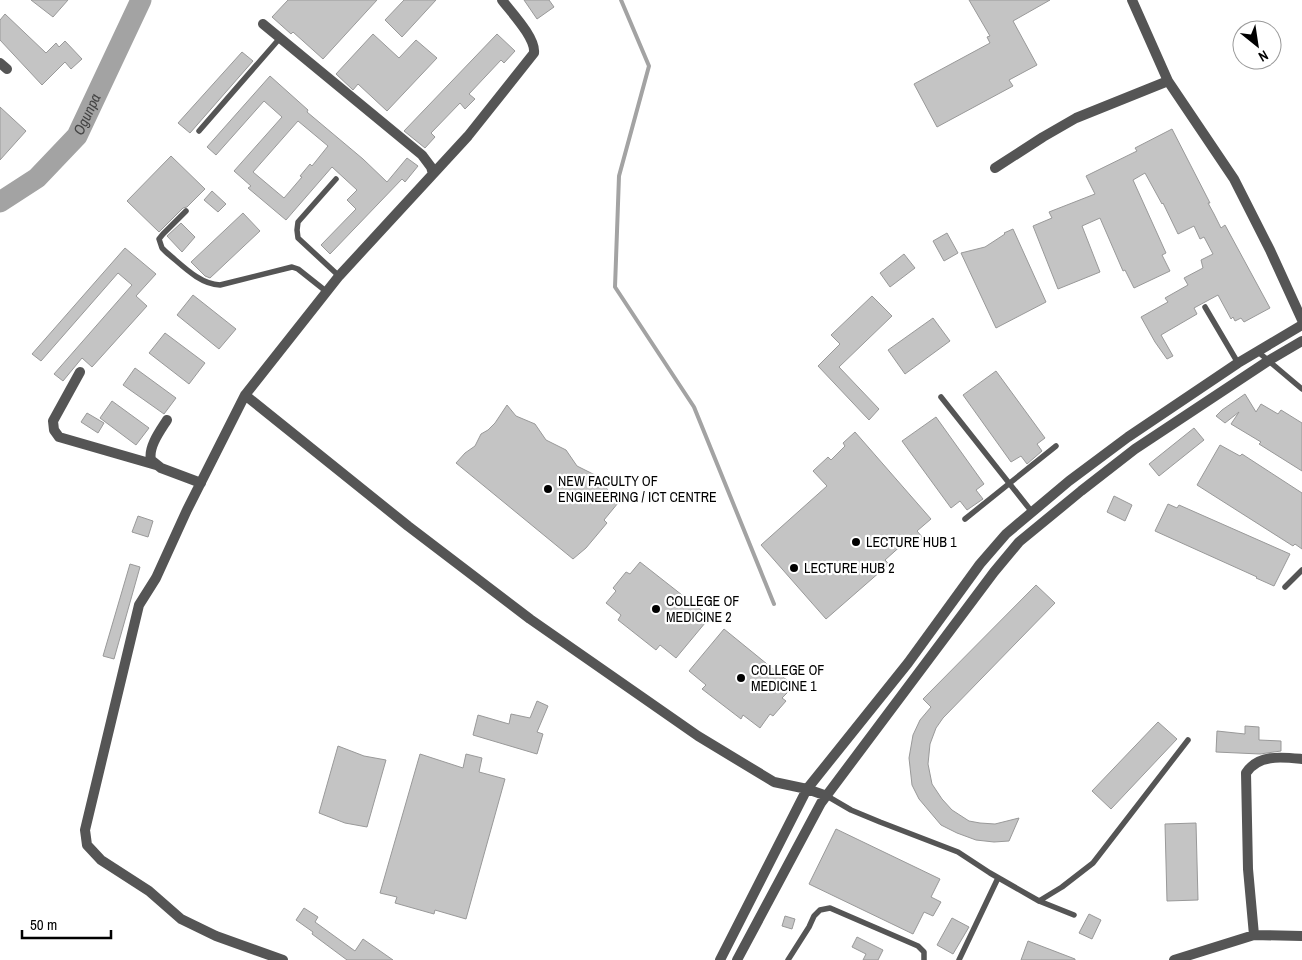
<svg xmlns="http://www.w3.org/2000/svg" width="1302" height="960" font-family="'Archivo Narrow',sans-serif">
<style>
.lines{fill:none;stroke-linecap:round;stroke-linejoin:round}
.stream{stroke:#a3a3a3;stroke-width:4}
.river{stroke:#a3a3a3;stroke-width:21}
.building{fill:#c4c4c4;stroke:#999;fill-rule:evenodd}
.service{stroke:#555;stroke-width:5.5}
.minor{stroke:#555;stroke-width:10}
.poi-dot{fill:#000;stroke:#fff;stroke-width:2}
.labels{text-anchor:middle;stroke-width:4.5;stroke-linejoin:round;paint-order:stroke}
.poi-label{font-size:14px;fill:#000;stroke:#fff;text-anchor:start}
.water-label{font-size:15px;font-style:italic;fill:#444;stroke:#fff}
</style>
<rect width="100%" height="100%" fill="#fff"/>
<g class="lines">
<path class="stream" d="M621,0L649,66L619,176L615,287L694,407L774,604"/>
<path class="river" id="s1" d="M0,202L37,178L77,136L141,0"/>
</g>
<path class="building" d="M31,0H68L53,17Z
M288,0H377L323,59L293,32L291,34L272,17Z
M404,0H436L402,37L385,20Z
M524,0H549L554,7L537,19Z
M969,0H1050L1013,21L1037,65L1009,80L1013,86L937,127L914,84L990,43L987,37L990,36Z
M5,14L46,53L56,43L59,47L65,41L82,59L71,69L65,62L42,85L0,40V20Z
M373,34L399,58L416,40L437,58L387,111L358,84L353,90L336,74Z
M497,34L515,51L504,63L501,60L469,94L475,99L465,109L460,103L431,133L435,137L425,148L404,131Z
M242,52L253,61L190,133L178,123Z
M270,76L308,110L307,112L363,159L387,182L407,158L418,166L405,182L402,179L330,254L321,245L356,209L347,200L357,190L332,167L286,220L248,188L251,186L234,171L282,117L264,101L216,155L207,147ZM298,121L328,146L312,166L310,164L300,176L302,177L284,198L253,172Z
M0,107L26,131L0,160Z
M1172,129L1210,203H1208L1214,214L1221,228L1225,225L1270,308L1244,322L1241,318L1235,321L1233,317L1231,319L1218,295L1194,308L1197,314L1161,335L1173,356L1167,359L1155,342L1141,317L1168,302L1165,298L1188,285L1184,278L1203,268L1201,260L1213,254L1204,237L1200,239L1194,226L1178,234L1163,203L1162,204L1145,173L1133,180L1166,253L1162,255L1170,271L1134,288L1125,270L1123,271L1100,218L1082,226L1100,272L1058,289L1033,226L1052,218L1049,212L1095,194L1086,176L1137,151L1135,148Z
M171,156L205,189L187,207L183,208L159,232L127,201Z
M212,191L226,204L218,212L204,200Z
M243,213L260,231L210,278L205,276L191,262Z
M181,223L195,237L182,252L167,236Z
M1013,229L1046,302L996,328L961,253L985,247L1005,234L1004,233Z
M947,233L958,253L944,261L933,241Z
M125,248L156,274L136,296L147,306L92,367L82,358L63,381L54,374L132,285L118,273L41,361L32,354Z
M904,254L915,268L890,287L880,273Z
M193,295L236,329L219,349L177,315Z
M872,296L892,316L839,367L879,409L869,420L818,366L840,344L831,335Z
M933,318L950,341L905,374L888,350Z
M165,333L205,363L189,384L149,353Z
M135,368L176,398L164,414L123,385Z
M996,371L1045,438L1037,444L1042,451L1027,464L1021,456L1011,462L963,395Z
M1245,394L1256,412L1261,404L1278,414L1281,410L1302,423V471L1259,444L1261,442L1231,424L1239,412L1225,423L1216,416L1222,410Z
M112,401L149,428L136,445L100,418Z
M507,405L516,416L535,424L546,440L566,450L577,466L597,476L618,503L604,520L607,523L586,548L573,559L456,463L465,453L475,446L481,434L488,430L495,423Z
M87,413L104,423L98,433L81,422Z
M936,417L984,484L976,490L983,499L967,510L960,501L951,508L902,441Z
M1194,428L1204,440L1159,476L1149,464Z
M855,432L931,519L917,531L923,538L910,549L904,543L885,560L889,564L826,619L761,545L827,486L813,471L828,457L831,460L845,446L843,443Z
M1220,445L1240,456L1242,454L1302,493V549L1295,544L1293,546L1197,485Z
M1114,496L1132,505L1125,521L1107,512Z
M1168,504L1177,508L1179,505L1290,554L1274,586L1256,578L1257,577L1155,531Z
M138,516L153,521L148,537L132,532Z
M640,562L710,617L676,658L660,645L656,650L618,620L621,615L606,603L616,591L613,588L626,572L630,574Z
M130,564L140,567L114,659L103,656Z
M1036,585L1055,603L943,718L936,728L930,744L928,764L932,784L942,799L952,810L969,821L980,823L995,824L1019,818L1009,841L994,842L976,840L957,833L941,825L919,799L912,785L909,758L913,735L920,720L931,707L923,699Z
M724,629L794,686L782,698L786,701L773,716L770,714L760,728L743,715L741,719L702,689L706,685L689,671Z
M537,701L548,706L537,732L543,734L537,754L473,735L478,715L509,724L511,714L530,718Z
M1158,722L1177,739L1111,809L1092,791Z
M1245,726L1259,727V740L1281,741V751L1260,754L1216,752L1217,731L1245,734Z
M338,746L364,756L386,760L367,827L345,823L319,813Z
M420,754L463,768L466,754L482,758L479,772L505,779L466,919L435,910L434,914L395,903L397,897L380,893Z
M1196,823L1198,900L1167,901L1165,824Z
M836,829L940,879L931,897L941,902L933,916L924,912L913,934L809,884Z
M304,908L318,917L315,922L355,951L363,939L393,960H347L312,934L313,932L296,920Z
M1089,914L1101,920L1092,939L1079,933Z
M785,916L795,919L792,929L782,926Z
M952,918L969,927L953,954L937,945Z
M857,937L883,950L878,960H863L866,954L852,947Z
M1028,941L1075,959V960H1021Z"/>
<g class="lines">
<path class="service" d="M199,131L280,38
M336,179L298,222L297,230L298,238L339,276
M186,211L163,234L159,239L162,248L166,252C182,265 199,284 220,285L292,267L298,269L327,292
M1205,307L1238,363
M1257,351L1302,389
M941,397L1032,512
M965,519L1056,446
M1285,587L1302,570
M827,796L851,810L880,822L958,852L990,873L1039,901L1074,915
M1039,901L1062,887L1093,863L1188,740
M788,960L809,927L814,916L820,910L830,908L918,946L924,952V960
M959,960L998,878"/>
<path class="minor" d="M1132,0L1168,81
M263,24L422,155L431,167L433,174L339,276L245,395L187,510L156,578L139,605L85,830L87,845L101,860L149,891L181,919L216,936L283,960
M0,63L7,69
M995,168L1043,137L1076,118L1168,81L1234,179L1270,250L1302,320
M433,174L468,136L534,53C536,38 511,12 502,0
M80,372L53,421L54,430L59,437L156,465
M245,395L408,526L530,619L698,736L774,782L807,789L827,796
M167,420C160,431 148,447 151,460L161,468L201,483
M1254,935L1248,869L1246,773C1258,754 1282,757 1302,759
M720,960L807,789L908,663L980,564L1006,534L1069,481L1128,437L1238,363L1302,325
M737,960L821,803L994,572L1019,542L1081,491L1135,449L1268,361L1302,341
M1174,960L1254,935L1302,936"/>
</g>
<g class="poi-dot">
<circle cx="548" cy="489" r="5"/>
<circle cx="856" cy="542" r="5"/>
<circle cx="794" cy="568" r="5"/>
<circle cx="656" cy="609" r="5"/>
<circle cx="741" cy="678" r="5"/>
</g>
<g class="labels">
<g class="poi-label">
<text x="558" y="486">NEW FACULTY OF<tspan x="558" dy="16">ENGINEERING / ICT CENTRE</tspan></text>
<text x="866" y="547">LECTURE HUB 1</text>
<text x="804" y="573">LECTURE HUB 2</text>
<text x="666" y="606">COLLEGE OF<tspan x="666" dy="16">MEDICINE 2</tspan></text>
<text x="751" y="675">COLLEGE OF<tspan x="751" dy="16">MEDICINE 1</tspan></text>
</g>
<g class="water-label">
<text dy="5" stroke="none"><textPath href="#s1" startOffset="126">Ogunpa</textPath></text>
</g>
</g>
<g transform="translate(1257 45) rotate(150)"><circle r="24" fill="#ffffff" stroke="#999999"/>
<path d="M0-4L9 19L0 12L-9 19Z" fill="#000000"/>
<text y="-8" font-size="14" font-weight="bold" text-anchor="middle" fill="#000000">N</text>
</g>
<path d="M22 930v8h89v-8" fill="none" stroke="#000000" stroke-width="2.5"/>
<text x="30" y="930" font-size="15" fill="#000000" stroke="#ffffff" stroke-width="4" paint-order="stroke">50 m</text>
</svg>
